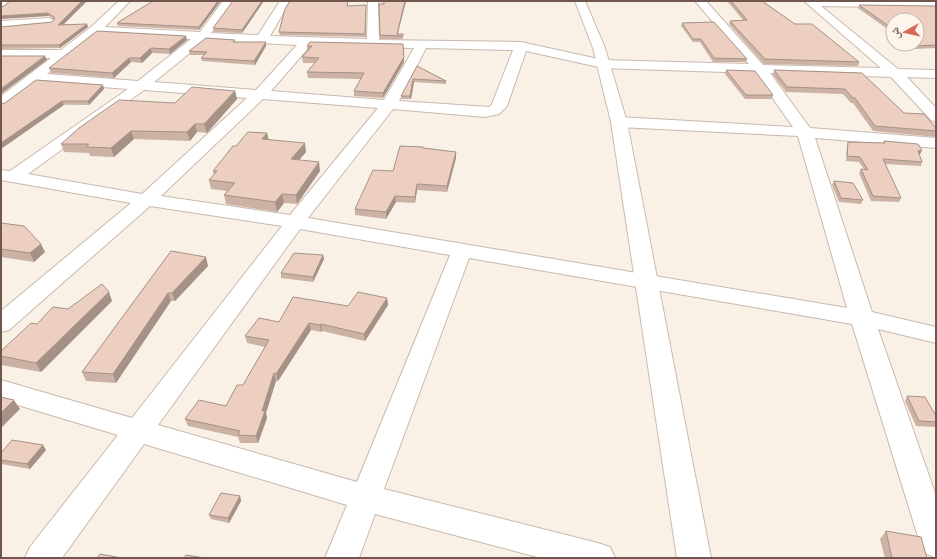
<svg xmlns="http://www.w3.org/2000/svg" width="937" height="559" font-family="'Noto Sans','Noto Naskh Arabic',sans-serif">
<style>
.lines{fill:none;stroke-linecap:round;stroke-linejoin:round}
.street-casing{stroke:#cab8ad;stroke-width:2}
.secondary-casing{stroke:#cfbaae;stroke-width:2}
.street{fill:#fff;fill-rule:evenodd}
.secondary{fill:#fff;fill-rule:evenodd}
.wall{fill:#cbb2a5}
.shaded-wall{fill:#a59186}
.building{fill:#eccfc0;stroke:#a59186}
</style>
<rect width="100%" height="100%" fill="#faf1e6"/>
<g class="lines">
<defs>
<path id="street" d="M1,1H13L5,8L1,9Z
M119,1H130L105,27L200,32L223,1H234L211,33L258,35L280,1H290L270,36L367,39L368,1H378L379,40L521,42L603,60L749,64L695,1H706L763,65L881,68L804,1L936,2V8L821,6L898,69L936,70V78L907,77L936,108V122L931,120L891,77L770,73L810,128L936,138V148L815,138L872,312L936,327V343L878,329L936,496V558L925,553L920,543L852,324L469,258L384,489L598,543L610,547L615,558H541L375,514L359,558H325L347,505L144,444L62,558H25L30,547L118,435L1,400V380L132,418L282,226L150,206L9,330L1,332V311L131,203L1,180V170L10,171L128,89L37,82L6,106L1,107V96L51,58H1V50H61L91,27ZM98,34L191,39L138,81L47,74ZM206,40L297,45L256,90L154,82ZM310,46L414,48L384,100L271,91ZM426,48L513,50L492,104L489,107L399,101ZM526,51L603,68L755,73L793,127L619,117L613,119L611,122L613,125L619,127L798,136L847,308L308,218L393,109L485,117L499,114L507,106ZM144,90L247,98L142,194L28,174ZM263,99L378,108L290,215L161,196ZM300,229L450,255L357,482L158,425Z
M49,18L53,20L55,22L53,24L1,29V21Z"/>
<path id="secondary" d="M575,1H585L605,48L627,122L711,558H677L611,122L593,48Z"/>
</defs>
<use href="#street" class="street-casing"/>
<use href="#secondary" class="secondary-casing"/>
<use href="#street" class="street"/>
<use href="#secondary" class="secondary"/>
</g>
<path class="wall" d="M10,1H87L63,25L87,24L88,27L60,48L1,49V27L52,22L54,19L49,16L4,6Z
M153,1H221L199,30L118,26L117,23Z
M264,1L242,33L214,32L213,28Z
M406,1L398,34H403V39H380L379,4Z
M727,1H762L795,24L859,62L858,66L764,64L729,24L730,21L743,20Z
M859,5L936,7V48L915,49L908,44H917L893,20V33L858,8Z
M348,6L366,8V37L280,35L279,32Z
M682,23L747,59L746,62H713L700,42H693L681,26Z
M187,40L170,54L152,53L142,63L131,62L114,78L51,73L49,68Z
M235,40V42H266V46L255,65L202,61L201,58L204,55H190L189,51Z
M403,44L404,62L383,98L354,96V91L361,79L308,78L307,72L315,63H303L302,57L307,51V46Z
M417,66L446,81V84L414,82L411,99H402L401,96Z
M726,70L773,95L772,99H745L725,74Z
M774,70L862,73L904,113L936,131V137L873,131L853,103H851L843,94L786,92L773,75Z
M104,89L89,105L1,104Z
M235,91L237,99L207,133L197,132L190,141L134,139L114,157L90,156L89,153L64,152L61,144L175,103Z
M267,133L268,140L306,152L299,160L320,171L297,204L284,203L277,212L226,204L224,195L227,191L211,189L209,180L214,175L213,171L236,146Z
M884,141L922,150L920,154H919L922,162L921,166L885,164L901,198L899,202L871,201L859,173L861,169H864L859,162L846,161L847,146L848,142L883,143Z
M423,148L456,152V158L447,192L417,190L415,203L396,202L386,219L355,215V209L393,171Z
M834,181L863,200L861,204L839,202L832,185Z
M1,220L3,224L45,252L34,262L1,257Z
M171,251L208,266L175,301H171L116,383L86,381L82,372Z
M323,255L324,259L313,282L281,278V273Z
M387,298L388,305L365,341L322,331L321,332L311,330L278,381H276L266,413L267,418L258,443H240L238,437L188,426L185,419L226,406L243,385L265,347L247,343L245,336L279,322Z
M112,301L41,372L1,365V351L37,324L68,309Z
M907,396L936,416V427L916,426L905,401Z
M46,450L30,469L1,464V453Z
M240,496L241,501L229,523L211,519L209,515Z
M886,531L927,558H885L880,539Z"/>
<path class="shaded-wall" d="M82,1H87L60,28L58,25Z
M218,1H221L199,30V27Z
M262,1H264L242,33V30Z
M405,1H406L397,35V34Z
M48,13L49,16L1,19V16Z
M87,24L88,27L60,48L59,45Z
M186,36L187,40L170,54L169,49Z
M266,42V46L255,65L254,61Z
M151,48L152,53L142,63L140,58Z
M45,56L47,60L1,94V89Z
M404,57V62L383,98V93Z
M129,58L131,62L114,78L112,73Z
M413,79L414,82L411,99L410,96Z
M103,85L104,89L89,105L88,101Z
M235,91L237,99L207,133L204,124Z
M62,101L64,105L1,149V143Z
M195,124L197,132L190,141L187,132Z
M131,131L134,139L114,157L111,148Z
M267,133L269,141L262,139Z
M305,143L306,152L292,168L291,159Z
M922,150L920,154L916,155L918,151Z
M456,152V158L447,192V186Z
M319,162L320,171L297,204L296,195Z
M417,184V190L415,203V197Z
M282,194L284,203L277,212L275,202Z
M395,196L396,202L386,219V212Z
M41,244L45,252L34,262L30,253Z
M323,255L324,259L313,282V277Z
M206,257L208,266L175,301L172,293Z
M109,292L112,301L41,372L36,363Z
M168,293L171,301L116,383L113,374Z
M387,298L388,305L365,341L364,334Z
M309,323L311,330L278,381L276,374Z
M321,324L322,331L321,332L320,325Z
M274,373L276,381L266,413L267,418L258,443L256,436L262,411Z
M14,400L20,409L1,428V413Z
M43,445L46,450L30,469L27,464Z
M240,496L241,501L229,523L228,518Z"/>
<path class="building" d="M10,1H82L58,25L87,24L59,45H1V27L52,22L55,18L48,13L1,16V7L4,6Z
M153,1H218L199,27L117,23Z
M233,1H262L242,30L213,28Z
M290,1H348L347,6L366,5L365,34L279,32L285,9Z
M384,1H405L397,34H403V36L380,35L379,4H384Z
M731,1H762L795,24H812L859,62L765,59L730,21L747,20Z
M859,5L935,6L936,7V45L916,46L914,44H917V20H893V29Z
M714,22L747,59L714,58L701,39H693L682,23Z
M97,31L186,36L169,49L151,48L140,58H129L112,73L49,68Z
M206,38L235,40L233,42H266L254,61L201,58L207,52L189,51Z
M310,42L403,44L404,57L383,93L354,91L364,73L307,72L319,58L302,57L312,46H307Z
M1,56H45L1,89Z
M417,66L446,81L413,79L410,96H401Z
M726,70L755,71L773,95H746Z
M774,70L862,73L904,113L924,114L936,128V131L875,126L855,98H853L845,89L787,87Z
M36,80L103,85L88,101H62L1,143V104L5,103Z
M192,87L235,91L204,124H195L187,132L131,131L111,148L86,147L89,144H61L79,128L119,100L175,103Z
M248,132L267,133L262,139L305,143L291,159L319,162L296,195L282,194L275,202L224,195L235,183L209,180L217,171H213L233,146H236Z
M884,141L918,144L922,150L918,151L922,162L883,159L901,198L873,196L861,169L868,170L860,157L847,156L848,142L885,143Z
M400,146L423,147V148L456,152L447,186L417,184L415,197L395,196L386,212L355,209L373,170L393,171Z
M834,181L853,183L863,200L841,198Z
M1,223L24,226L41,244L30,253L1,249Z
M171,251L206,257L172,293H168L113,374L82,372Z
M294,253L323,255L313,277L281,273Z
M102,284L109,292L36,363L1,356V351L31,323L37,324L53,307L68,309Z
M358,292L387,298L364,334L321,324L320,325L309,323L276,374L274,373L262,411H265L256,436L238,435L240,431L185,419L199,400L226,406L237,385H243L269,340L245,336L259,318L279,322L293,297L348,306Z
M907,396L925,397L936,416V422L919,421Z
M1,397L14,400L1,413Z
M12,440L43,445L27,464L1,460V453Z
M221,493L240,496L228,518L209,515Z
M886,531L921,537L927,558H892Z
M100,554L122,558H97Z
M186,555L205,558H184Z"/>
<rect width="937" height="559" fill="none" stroke="#70574d" stroke-width="4"/>
<g transform="translate(905 32) rotate(262)"><circle r="19" fill="#fdf5ec" stroke="#c5b6ac"/>
<path d="M0-3L7 15L0 10L-7 15Z" fill="#d76b58"/>
<text y="-6" font-size="11" font-weight="bold" text-anchor="middle" fill="#70574d">ش</text>
</g>
</svg>
